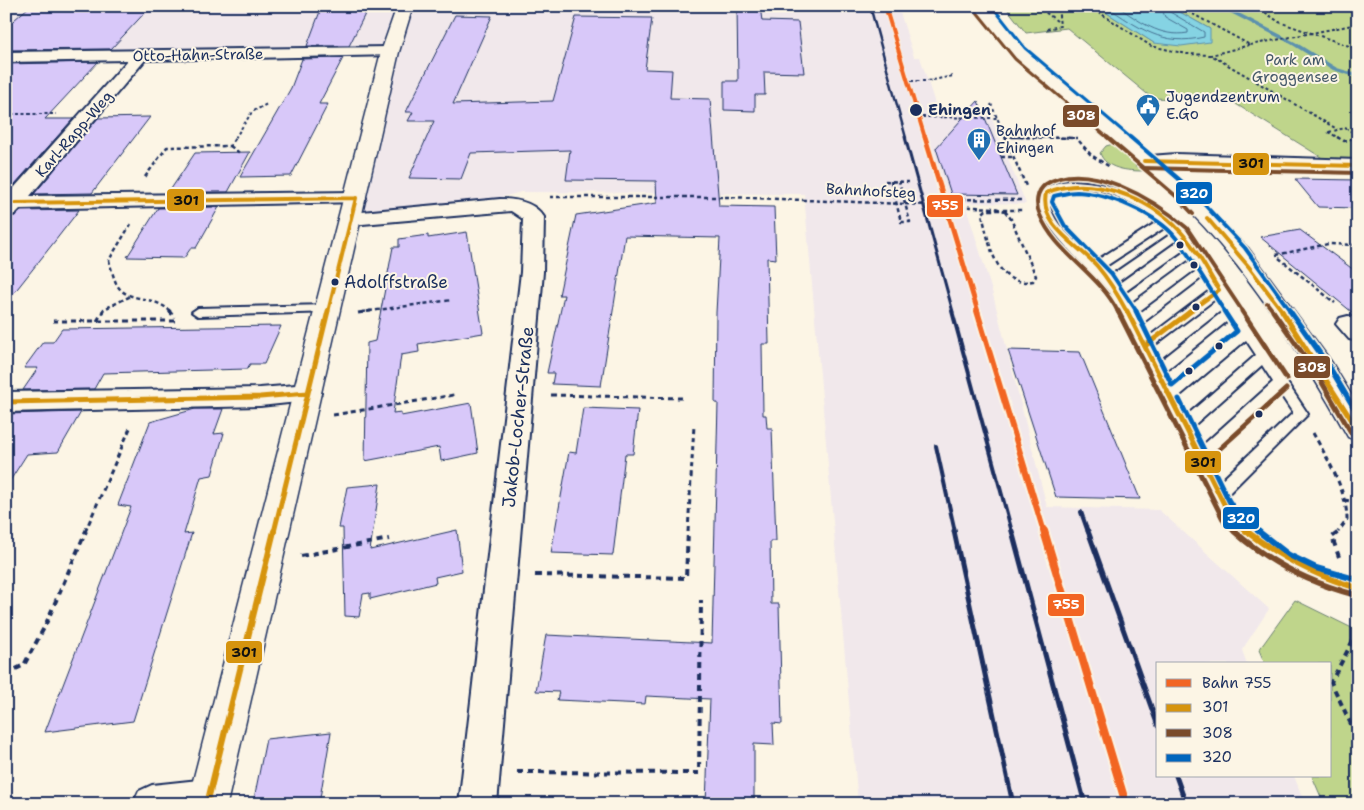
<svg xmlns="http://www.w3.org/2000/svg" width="1364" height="810" font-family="'Shantell Sans',sans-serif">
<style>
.built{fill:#f1e8eb}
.green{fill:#bfd58b;stroke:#6d8274}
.water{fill:#85d3e3;stroke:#5b91ae}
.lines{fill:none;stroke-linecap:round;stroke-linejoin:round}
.shore{stroke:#457193;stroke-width:1}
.stream{fill:#5b91ae;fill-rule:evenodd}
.building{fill:#d8c8f9;stroke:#1b2f5e}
.lane-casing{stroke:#1b2f5e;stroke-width:4}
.street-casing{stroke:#1b2f5e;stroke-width:4}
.secondary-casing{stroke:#1b2f5e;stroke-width:3}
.path-far3{stroke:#1b2f5e;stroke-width:2;stroke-dasharray:3 2.5;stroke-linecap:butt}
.path-far2{stroke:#1b2f5e;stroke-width:2.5;stroke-dasharray:4 3;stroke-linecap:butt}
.path-far1{stroke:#1b2f5e;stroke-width:3;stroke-dasharray:5 4;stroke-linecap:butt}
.path{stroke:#1b2f5e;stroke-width:4;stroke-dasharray:6 5;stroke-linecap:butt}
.lane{fill:#fcf5e5;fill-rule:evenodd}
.street{fill:#fcf5e5;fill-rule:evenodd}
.secondary{fill:#fcf5e5;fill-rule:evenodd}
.rail-far3{stroke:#1b2f5e;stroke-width:2.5}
.rail-far2{stroke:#1b2f5e;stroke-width:3}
.rail-far1{stroke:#1b2f5e;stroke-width:4}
.rail{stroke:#1b2f5e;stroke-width:5}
.path-bridge{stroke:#1b2f5e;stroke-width:2.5;stroke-dasharray:4 3;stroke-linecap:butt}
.bus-1-far2-casing{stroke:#fcf5e5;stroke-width:7}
.bus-1-far1-casing{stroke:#fcf5e5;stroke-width:9}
.bus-1-casing{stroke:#fcf5e5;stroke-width:10}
.bus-2-far3-casing{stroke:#fcf5e5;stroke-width:5.5}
.bus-2-far2-casing{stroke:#fcf5e5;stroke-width:7}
.bus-2-far1-casing{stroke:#fcf5e5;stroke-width:9}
.bus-2-casing{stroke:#fcf5e5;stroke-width:10}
.bus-3-far3-casing{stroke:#fcf5e5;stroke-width:5.5}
.bus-3-far2-casing{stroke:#fcf5e5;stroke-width:7}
.bus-3-far1-casing{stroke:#fcf5e5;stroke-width:9}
.bus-3-casing{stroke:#fcf5e5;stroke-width:10}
.bus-1-far2{stroke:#d6940e;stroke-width:4}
.bus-1-far1{stroke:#d6940e;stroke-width:5}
.bus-1{stroke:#d6940e;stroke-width:6}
.bus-2-far3{stroke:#7a4b2a;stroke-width:3}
.bus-2-far2{stroke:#7a4b2a;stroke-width:4}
.bus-2-far1{stroke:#7a4b2a;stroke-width:5}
.bus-2{stroke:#7a4b2a;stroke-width:6}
.bus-3-far3{stroke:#0065bd;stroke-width:3}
.bus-3-far2{stroke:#0065bd;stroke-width:4}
.bus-3-far1{stroke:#0065bd;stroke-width:5}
.bus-3{stroke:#0065bd;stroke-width:6}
.rail-1-far3-casing{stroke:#fcf5e5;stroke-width:6}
.rail-1-far2-casing{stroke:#fcf5e5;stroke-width:8}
.rail-1-far1-casing{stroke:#fcf5e5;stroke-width:10}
.rail-1-casing{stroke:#fcf5e5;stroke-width:12}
.rail-1-far3{stroke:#f26522;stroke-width:4}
.rail-1-far2{stroke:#f26522;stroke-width:5}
.rail-1-far1{stroke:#f26522;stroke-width:6}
.rail-1{stroke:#f26522;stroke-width:8}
.stop-dot{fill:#1b2f5e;stroke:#fcf5e5;stroke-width:2}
.labels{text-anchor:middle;stroke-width:4;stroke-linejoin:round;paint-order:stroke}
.far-street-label{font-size:15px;fill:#1b2f5e;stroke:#fcf5e5}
.far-park-label{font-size:15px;fill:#445869;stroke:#fcf5e5}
.far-poi-label{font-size:15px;fill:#1b2f5e;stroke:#fcf5e5;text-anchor:start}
.far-stop-label{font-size:15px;font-weight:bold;fill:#1b2f5e;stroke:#fcf5e5;text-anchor:start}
.bus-label{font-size:17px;fill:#1b2f5e;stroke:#fcf5e5;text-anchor:start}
.street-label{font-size:18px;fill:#1b2f5e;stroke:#fcf5e5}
.line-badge{stroke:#fcf5e5;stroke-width:2}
.badge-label{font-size:14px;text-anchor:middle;font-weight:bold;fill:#fff}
.pale-badge-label{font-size:14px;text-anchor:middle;font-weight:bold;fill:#111}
</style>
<rect width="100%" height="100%" fill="#fcf5e5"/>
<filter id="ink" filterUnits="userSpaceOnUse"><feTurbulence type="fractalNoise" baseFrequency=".02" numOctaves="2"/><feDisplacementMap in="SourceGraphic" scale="10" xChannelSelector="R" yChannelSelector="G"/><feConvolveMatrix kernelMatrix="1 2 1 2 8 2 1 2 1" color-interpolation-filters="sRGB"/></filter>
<g filter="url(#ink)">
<path class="built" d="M6,6H898L914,57H920L938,113L990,114L1026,204L965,203L992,291L1047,507L1159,510L1269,609L1242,650L1247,664H1158V776H1294L1305,804H858L804,194L521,192L454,210L351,219L390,52L303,49L6,52Z"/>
<path class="green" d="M1005,6H1096L1154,43L1210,29L1169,6H1358V159H1324L1231,101L1152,98L1067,28L1026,33Z
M1113,144L1143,171C1128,171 1105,169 1100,153L1106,146Z
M1295,600L1358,631V804H1324L1312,776H1330V664H1265L1259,650Z"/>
<path class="water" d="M1096,6H1169L1210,29V42L1181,46L1154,43Z"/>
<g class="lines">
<path class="shore" d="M1106,6C1139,28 1163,47 1204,37V32L1170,12L1167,6
M1117,6C1139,21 1160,38 1188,33V30L1165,17L1161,6"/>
<path class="stream" d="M1217,6H1225L1295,42L1337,68L1358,74V78L1333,70L1291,44Z"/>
</g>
<path class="building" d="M30,6H151L111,49L6,50V27Z
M322,6H369L349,46H307Z
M737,6H760L762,21L798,22L804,73L764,72L765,95H755V111L724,110V81H738Z
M455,15L492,16L453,104L553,101L576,17L652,18L645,69L672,70L670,98L710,99L719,206L774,207L776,259L767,258L769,344H762L763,415H766L767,428H772L776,541H770L771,604H779L782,724L773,723L774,745L754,744V804H706L710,699L646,696L645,704L557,700L559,692L536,691L546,635L712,643L718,403H715L716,313L720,238L625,236L601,386L552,384L554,373H547L564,295H559L576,215L657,203L656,181L566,180L570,150L471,153L461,179L409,178L434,121H408L413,112H406Z
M343,58L319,104H328L291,176L240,177L291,88L302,59Z
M98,62L45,119H73L6,194V64Z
M978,101L1001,157L1017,195L951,194L936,148Z
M150,117L92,193L34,194L98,118Z
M250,152L228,192H169L195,153Z
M1295,179L1358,180V208L1318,207Z
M219,207L196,248H191L184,258L127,257L158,208Z
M79,210L55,241L6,303V218L15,216L21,211Z
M1300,230L1358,273V317L1260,237Z
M467,232L483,333L418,344L419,352L401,355L393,413L401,412V416L471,403L478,453L441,461L439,447L365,461L367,343L375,341L393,247H399V239L428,235V238Z
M281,326L264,364H250L247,369L103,373L94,389L23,390L38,368H24L43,342H53L62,329Z
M1008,350L1080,352L1140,499L1056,497Z
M583,408L638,410L633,454H625L613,555L551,553L569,452L576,453Z
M195,409H223L214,434L224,433L212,475L201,477L184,534L192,533L133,721L45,732L131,507L118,505L150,422Z
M81,412L58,452L27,454L6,487V414Z
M380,484L370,550L457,530L462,571L435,577L436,583L370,599V593L363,594L359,617L345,616L343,528H339L347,487Z
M331,732L319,804H253L266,739Z"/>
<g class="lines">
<defs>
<path id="lane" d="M1070,181C1113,181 1154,202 1185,230L1308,414L1227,495C1252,543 1307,569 1358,581V595C1302,582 1267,561 1226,522L1111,294C1095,270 988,189 1070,181ZM1078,187C1107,190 1137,203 1160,220L1096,261C1083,249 1037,213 1053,192L1063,188ZM1167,226L1174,232L1110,276L1103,268ZM1179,238L1187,250L1124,295L1116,283ZM1192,257L1199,269L1136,316L1129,303ZM1204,276L1212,289L1147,338L1140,325ZM1218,297L1226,309L1159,362L1152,347ZM1231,318L1240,331L1172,388L1164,372ZM1246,340L1256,355L1186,416L1177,398ZM1262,365L1273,382L1202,446L1192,427ZM1279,392L1293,413L1220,482L1208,458Z
M329,305L333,306L335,309L333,312L198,316L192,312L198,308Z"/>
<path id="street" d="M390,47L398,52L396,55L145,60L30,196L356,192L363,194L366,198L363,202L20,209L15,214L6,216V197L128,60L6,62V52Z
M1176,154L1358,160V172L1137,165L1134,161L1137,157Z
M500,199C517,199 534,202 544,217L543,272L497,804H459L521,272L523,219L511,211L351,225L344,223L341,219L344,215L351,213Z
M1348,316L1358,319V341L1349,339L1336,324L1340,318Z
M308,384L317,386L321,393L317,400L260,406L6,412V392L260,388Z
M208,779L221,785L227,798L224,804H133L139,791L152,785Z"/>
<path id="secondary" d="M397,6H413L399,52L227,804H187L381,52Z
M974,6H990L1026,49L1189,188L1248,248L1332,363L1358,406V441L1348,437C1300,352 1246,264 1174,196C1107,133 1027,82 974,6Z"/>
</defs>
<use href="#lane" class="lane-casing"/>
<use href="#street" class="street-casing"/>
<use href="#secondary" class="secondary-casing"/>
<path class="path-far3" d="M1037,6L1057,21
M1089,6L1151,46L1187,54L1211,55L1337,129
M1178,6L1250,45L1211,55
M1256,6L1279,22L1358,49
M1047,29L1060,26L1058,6
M1250,45L1358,24
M911,81H928L953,76
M991,104L1006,138
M6,114H56
M922,117L997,118
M1328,132L1339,138
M1329,132L1345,128L1358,135
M1005,137L1078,138
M235,138L252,112L267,104
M1353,138L1358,137"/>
<path class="path-far2" d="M1005,137L1026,186
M1012,137L1078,138
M1337,137L1344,141L1358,137
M1079,141L1091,155L1110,167
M230,146L241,154
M1001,157H1013
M145,177L167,147L230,146L236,137
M885,181L909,182
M891,181L901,222H910L899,181
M550,197H728L905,204
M947,199L1023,200
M1005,211L1011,219L1036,276L1033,281C995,289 989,242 982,214L986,210H1024
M131,224L109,260C111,268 113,276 116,283C126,304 152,293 171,312
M1276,255L1328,244L1358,245
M1279,258L1335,303
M102,312L104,309L129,297
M362,312L452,300"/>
<path class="path-far1" d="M169,311L175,318
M358,313L371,311
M53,321H177
M97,321L103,311
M551,395L682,398
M333,415L454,395
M1313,433C1327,458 1347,490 1347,520L1338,532
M1344,500L1358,502
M85,532L131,426
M688,532L694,425"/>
<path class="path" d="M301,556L389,539
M1339,557L1332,537L1340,531
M535,575L686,578L688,531
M1356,611L1358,618
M1358,631L1331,682L1358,739
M6,674L24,665L45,626L86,531
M517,772L699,773L701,600"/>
<use href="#lane" class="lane"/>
<use href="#street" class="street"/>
<use href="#secondary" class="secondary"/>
<path class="rail-far3" d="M870,6L906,138"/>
<path class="rail-far2" d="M905,137L953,312"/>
<path class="rail-far1" d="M952,311L1012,532
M936,446L955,532
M1081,512L1088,532"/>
<path class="rail" d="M954,531L1013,804
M1012,531L1085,804
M1088,531L1158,726
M1176,776L1186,804"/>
<path class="path-bridge" d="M905,204L995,208L1005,211"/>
<defs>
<path id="bus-1-far2" d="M1144,161L1358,166
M15,203L356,198
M1207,218L1249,267L1283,312
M328,312L356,198
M1127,312C1119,297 1109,280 1097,266C1079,245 1039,226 1046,193C1090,173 1150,198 1181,232C1197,249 1207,271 1219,290L1189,312"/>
<path id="bus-1-far1" d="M1127,311L1231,518L1248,532
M1282,311L1358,430
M1145,346L1191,311
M6,402L260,397L308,393
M274,532L328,311"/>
<path id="bus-1" d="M1246,531C1281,558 1316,576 1358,588
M207,804L274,531"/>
<path id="bus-2-far3" d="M976,11L1015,59L1108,138"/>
<path id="bus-2-far2" d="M1107,137L1177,197L1193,214
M1144,168L1358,173
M1267,303L1274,312
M1118,312C1099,273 1055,253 1040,215C1035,205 1036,191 1046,184C1087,158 1155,200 1187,228L1243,312"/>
<path id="bus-2-far1" d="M1118,311L1225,523L1235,532
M1242,311L1287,379
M1273,311L1317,374L1352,434
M1205,462L1286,389"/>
<path id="bus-2" d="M1234,531C1269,563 1310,583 1356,595"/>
<path id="bus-3-far3" d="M992,6L1025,48L1131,138"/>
<path id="bus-3-far2" d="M1130,137L1187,186L1245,248L1291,312
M1137,312L1111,273L1065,226L1052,202L1054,196C1061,195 1069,192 1077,192C1107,193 1157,214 1176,238C1194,261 1209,288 1225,312"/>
<path id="bus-3-far1" d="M1136,311L1172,385L1237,331L1224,311
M1290,311L1329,366L1358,415
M1179,399L1229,501L1240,517L1260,532"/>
<path id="bus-3" d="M1258,531L1289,555L1316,568L1358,580"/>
</defs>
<use href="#bus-1-far2" class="bus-1-far2-casing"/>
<use href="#bus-1-far1" class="bus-1-far1-casing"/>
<use href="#bus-1" class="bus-1-casing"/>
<use href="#bus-2-far3" class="bus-2-far3-casing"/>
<use href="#bus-2-far2" class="bus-2-far2-casing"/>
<use href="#bus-2-far1" class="bus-2-far1-casing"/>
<use href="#bus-2" class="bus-2-casing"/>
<use href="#bus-3-far3" class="bus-3-far3-casing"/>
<use href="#bus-3-far2" class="bus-3-far2-casing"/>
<use href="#bus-3-far1" class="bus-3-far1-casing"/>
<use href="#bus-3" class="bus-3-casing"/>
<use href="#bus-1-far2" class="bus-1-far2"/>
<use href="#bus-1-far1" class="bus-1-far1"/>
<use href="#bus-1" class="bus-1"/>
<use href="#bus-2-far3" class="bus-2-far3"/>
<use href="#bus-2-far2" class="bus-2-far2"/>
<use href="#bus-2-far1" class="bus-2-far1"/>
<use href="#bus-2" class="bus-2"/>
<use href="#bus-3-far3" class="bus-3-far3"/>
<use href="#bus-3-far2" class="bus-3-far2"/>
<use href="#bus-3-far1" class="bus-3-far1"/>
<use href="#bus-3" class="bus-3"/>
<defs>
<path id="rail-1-far3" d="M885,6L925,138"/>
<path id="rail-1-far2" d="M925,137L978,312"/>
<path id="rail-1-far1" d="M977,311L1044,532"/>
<path id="rail-1" d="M1044,531L1126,804"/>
</defs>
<use href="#rail-1-far3" class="rail-1-far3-casing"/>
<use href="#rail-1-far2" class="rail-1-far2-casing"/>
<use href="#rail-1-far1" class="rail-1-far1-casing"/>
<use href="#rail-1" class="rail-1-casing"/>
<use href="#rail-1-far3" class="rail-1-far3"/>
<use href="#rail-1-far2" class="rail-1-far2"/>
<use href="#rail-1-far1" class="rail-1-far1"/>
<use href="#rail-1" class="rail-1"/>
</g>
</g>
<defs>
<symbol id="civic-pin" viewBox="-11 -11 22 30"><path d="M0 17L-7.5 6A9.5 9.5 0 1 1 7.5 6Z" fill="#1f6fb2" stroke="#fcf5e5"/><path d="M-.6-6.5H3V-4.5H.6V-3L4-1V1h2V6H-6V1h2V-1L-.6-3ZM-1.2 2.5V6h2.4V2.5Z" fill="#fff"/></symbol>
<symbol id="building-pin" viewBox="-11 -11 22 30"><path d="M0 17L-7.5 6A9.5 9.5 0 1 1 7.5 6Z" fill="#1f6fb2" stroke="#fcf5e5"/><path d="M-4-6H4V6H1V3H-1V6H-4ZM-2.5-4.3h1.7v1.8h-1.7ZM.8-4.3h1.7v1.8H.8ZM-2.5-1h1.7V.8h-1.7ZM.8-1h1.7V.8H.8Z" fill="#fff"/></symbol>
</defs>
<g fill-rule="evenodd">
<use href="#civic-pin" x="1134" y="92" width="28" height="38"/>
<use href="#building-pin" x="965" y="126" width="28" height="38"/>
</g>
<g class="stop-dot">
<circle cx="916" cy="110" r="7"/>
<circle cx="1180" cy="245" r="4.5"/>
<circle cx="1194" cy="265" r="4.5"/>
<circle cx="335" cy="282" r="4.5"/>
<circle cx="1196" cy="307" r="4.5"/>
<circle cx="1219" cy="346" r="4.5"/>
<circle cx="1189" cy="371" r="4.5"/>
<circle cx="1259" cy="414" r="4.5"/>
</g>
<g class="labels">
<g class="far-street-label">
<text transform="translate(198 55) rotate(-1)" y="5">Otto-Hahn-Straße</text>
<text transform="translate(74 134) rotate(-49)" y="5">Karl-Rapp-Weg</text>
<text transform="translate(871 191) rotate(3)" y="5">Bahnhofsteg</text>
</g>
<g class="far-park-label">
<text x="1295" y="65">Park am<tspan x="1295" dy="17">Groggensee</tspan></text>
</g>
<g class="far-poi-label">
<text x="1166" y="102">Jugendzentrum<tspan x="1166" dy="17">E.Go</tspan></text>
<text x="996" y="136">Bahnhof<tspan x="996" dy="17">Ehingen</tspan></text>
</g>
<g class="far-stop-label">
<text x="928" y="115">Ehingen</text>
</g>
<g class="bus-label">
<text x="344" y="288">Adolffstraße</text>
</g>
<g class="street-label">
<text transform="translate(518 417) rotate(-84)" y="6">Jakob-Locher-Straße</text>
</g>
</g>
<g class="line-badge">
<rect x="1062" y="104" width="38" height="24" rx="5" fill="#7a4b2a"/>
<rect x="1232" y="152" width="38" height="24" rx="5" fill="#d6940e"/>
<rect x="1175" y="181" width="38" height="24" rx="5" fill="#0065bd"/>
<rect x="166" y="188" width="39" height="24" rx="5" fill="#d6940e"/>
<rect x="926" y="194" width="38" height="24" rx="5" fill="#f26522"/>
<rect x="1293" y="355" width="38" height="24" rx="5" fill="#7a4b2a"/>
<rect x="1184" y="450" width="38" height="24" rx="5" fill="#d6940e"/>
<rect x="1222" y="506" width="38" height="24" rx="5" fill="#0065bd"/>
<rect x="1047" y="593" width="38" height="24" rx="5" fill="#f26522"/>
<rect x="225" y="640" width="38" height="24" rx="5" fill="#d6940e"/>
</g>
<g class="badge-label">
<text x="1081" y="120">308</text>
<text x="1194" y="198">320</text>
<text x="945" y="210">755</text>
<text x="1312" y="372">308</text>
<text x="1241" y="523">320</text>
<text x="1066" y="609">755</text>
</g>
<g class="pale-badge-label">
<text x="1251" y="168">301</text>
<text x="186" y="205">301</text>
<text x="1203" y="467">301</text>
<text x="244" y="657">301</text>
</g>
<rect width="1364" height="810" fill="none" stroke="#fcf5e5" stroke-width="25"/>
<rect x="12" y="12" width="1339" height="785" fill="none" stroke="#1b2f5e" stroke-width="2" filter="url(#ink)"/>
<rect x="1156" y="662" width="175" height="115" fill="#fcf5e5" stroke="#a2a6af"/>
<rect x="1166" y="679" width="25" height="8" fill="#f26522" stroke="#a2a6af"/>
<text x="1202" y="688" font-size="15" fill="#1b2f5e">Bahn 755</text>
<rect x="1166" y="704" width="25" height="8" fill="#d6940e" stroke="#a2a6af"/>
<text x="1202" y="712" font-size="15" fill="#1b2f5e">301</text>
<rect x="1166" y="729" width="25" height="8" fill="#7a4b2a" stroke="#a2a6af"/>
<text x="1202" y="738" font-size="15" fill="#1b2f5e">308</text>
<rect x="1166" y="754" width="25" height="8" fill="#0065bd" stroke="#a2a6af"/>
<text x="1202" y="762" font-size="15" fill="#1b2f5e">320</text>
</svg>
